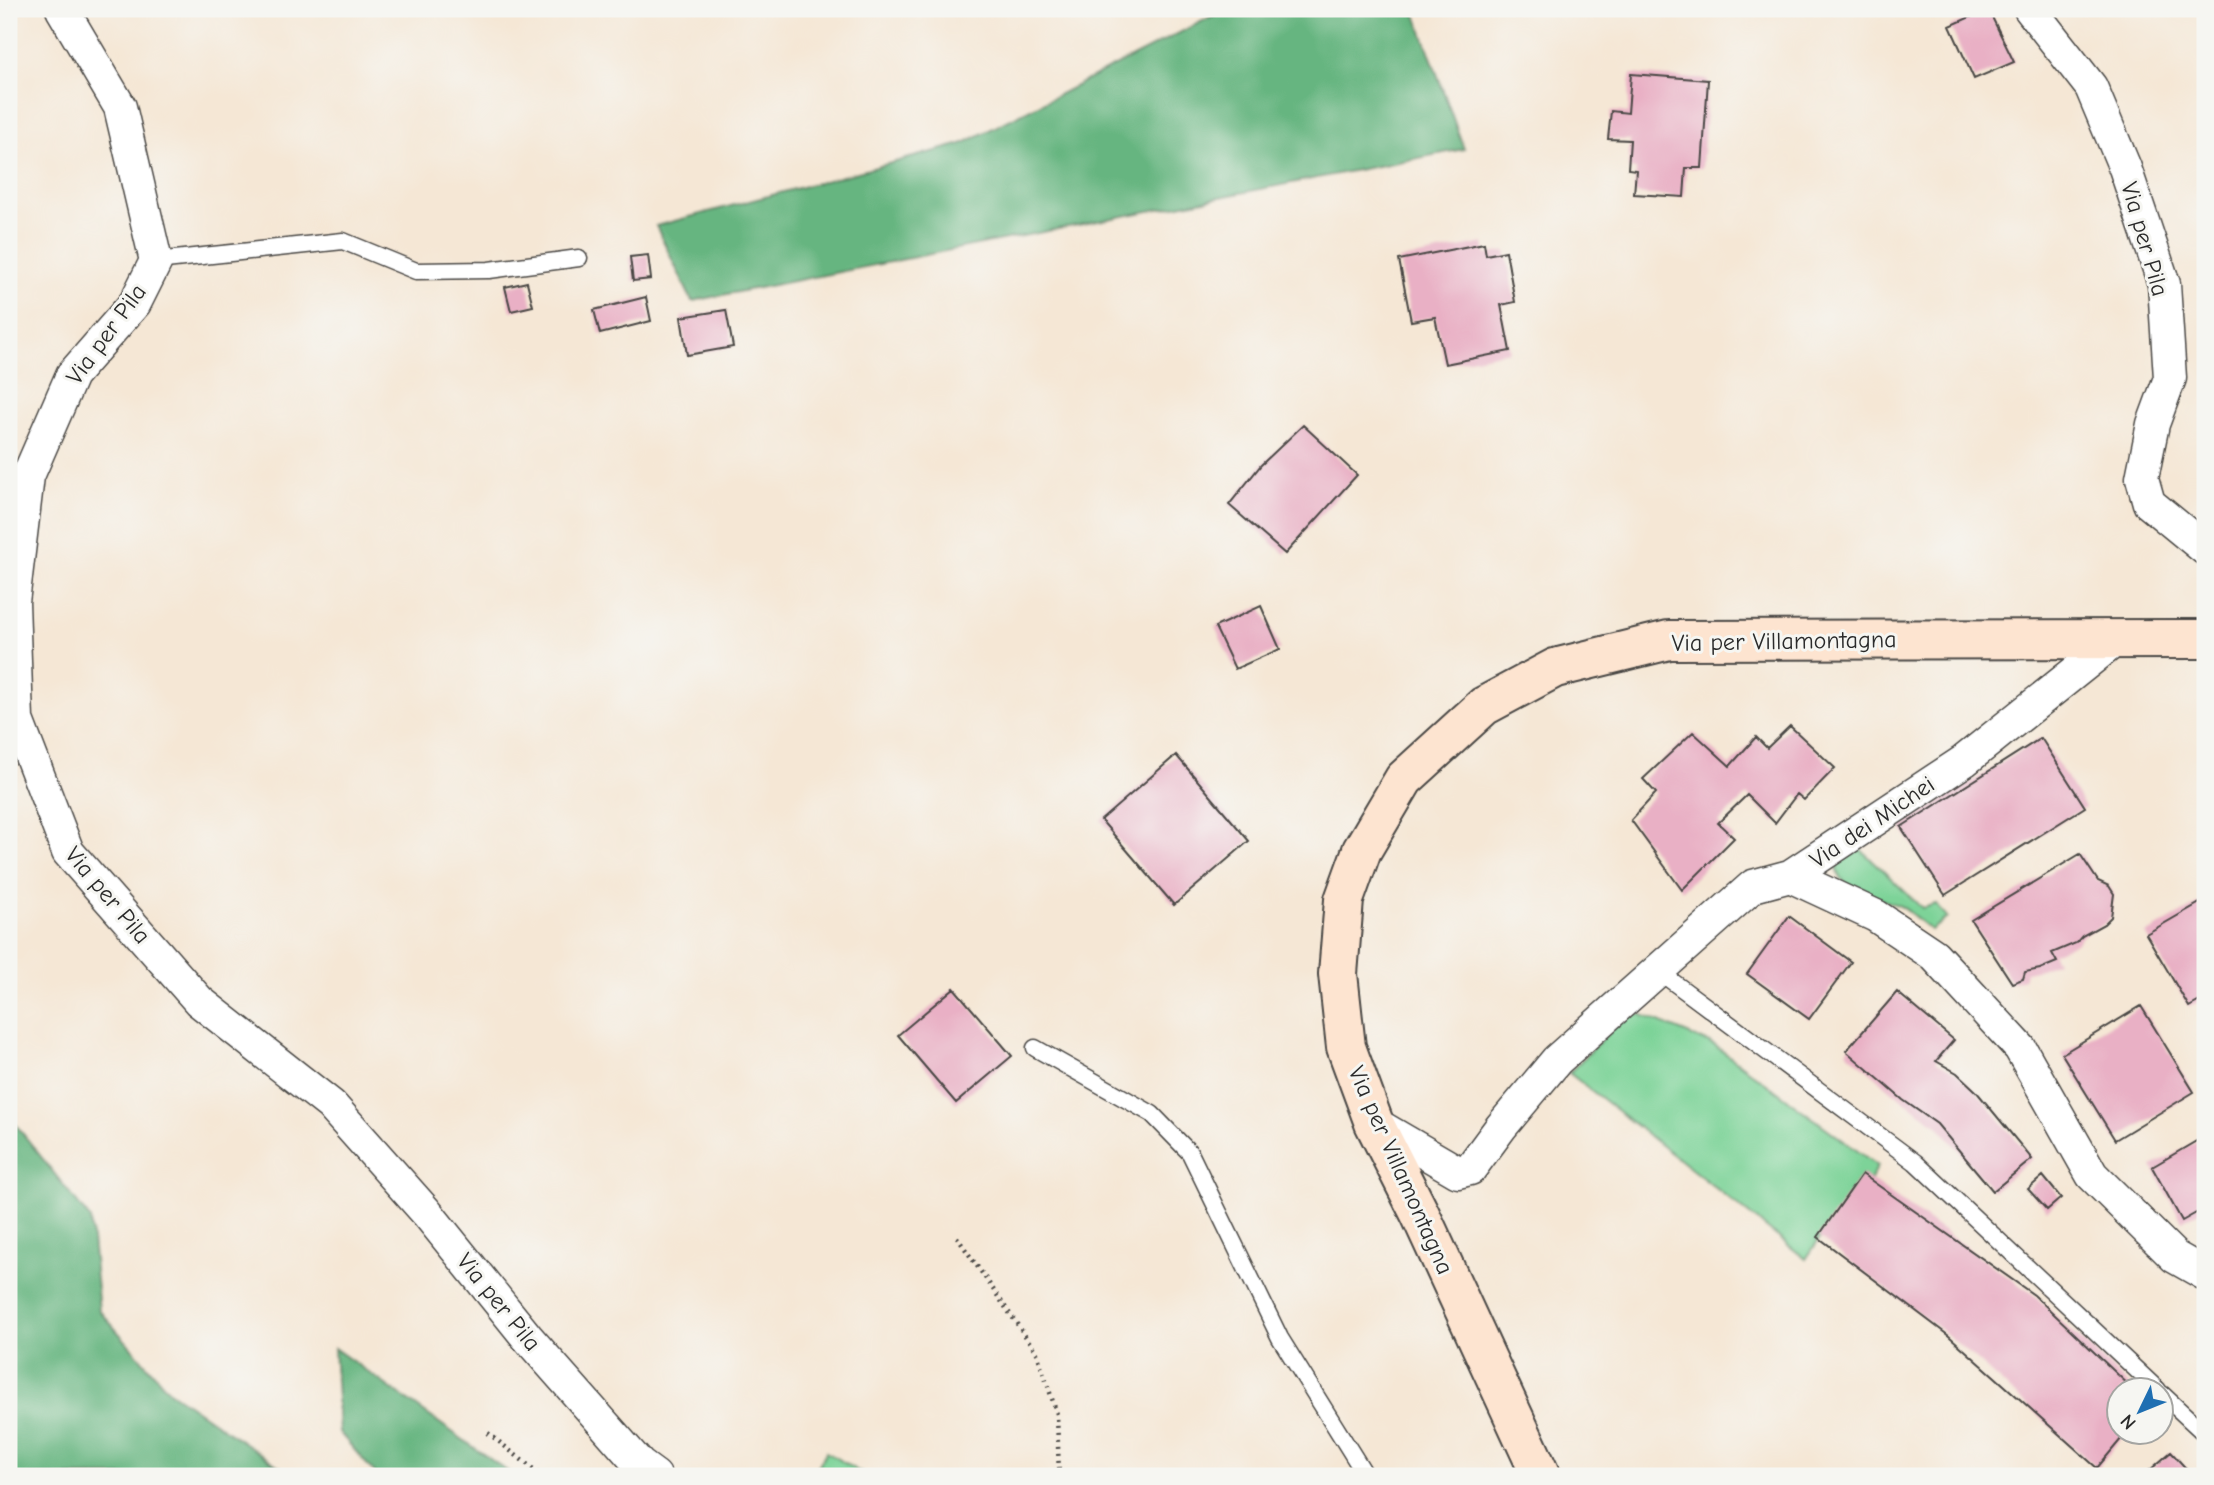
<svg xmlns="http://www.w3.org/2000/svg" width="2214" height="1485" font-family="'Comic Neue',sans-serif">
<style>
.green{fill:#7dd398;stroke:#547f62;stroke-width:2}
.forest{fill:#66b580;stroke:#487056;stroke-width:2}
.building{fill:#e9b0c5}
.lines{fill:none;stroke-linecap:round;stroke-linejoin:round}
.lane-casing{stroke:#494744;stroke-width:19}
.street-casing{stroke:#494744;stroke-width:35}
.secondary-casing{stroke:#494744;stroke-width:42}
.path{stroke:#494744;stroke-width:4.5;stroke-dasharray:2 5;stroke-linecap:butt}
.lane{stroke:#fff;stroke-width:16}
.street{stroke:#fff;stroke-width:32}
.secondary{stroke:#fde4d0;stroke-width:38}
.labels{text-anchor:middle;stroke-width:6;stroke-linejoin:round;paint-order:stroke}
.street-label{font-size:24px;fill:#2b2b2b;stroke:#f6f6f2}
</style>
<rect width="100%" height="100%" fill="#f6f6f2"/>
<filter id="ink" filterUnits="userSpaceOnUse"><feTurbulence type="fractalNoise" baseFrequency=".0143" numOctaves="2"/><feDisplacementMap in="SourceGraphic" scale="14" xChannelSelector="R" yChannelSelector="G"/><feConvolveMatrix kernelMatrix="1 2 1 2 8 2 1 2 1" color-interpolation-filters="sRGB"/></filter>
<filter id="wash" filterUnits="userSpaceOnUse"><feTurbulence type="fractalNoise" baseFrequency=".00686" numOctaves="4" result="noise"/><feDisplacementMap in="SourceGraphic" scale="28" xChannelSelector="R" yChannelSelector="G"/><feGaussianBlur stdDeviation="1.57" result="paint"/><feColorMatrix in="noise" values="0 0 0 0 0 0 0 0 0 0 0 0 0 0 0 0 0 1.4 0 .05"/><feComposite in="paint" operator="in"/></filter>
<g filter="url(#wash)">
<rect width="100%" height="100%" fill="#f5e7d5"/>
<path class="green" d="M1854,843L1922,908L1936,904L1947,918L1931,930C1921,923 1910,911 1900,906C1884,899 1827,889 1839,860C1841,855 1850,848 1854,843Z
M1630,1010L1714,1045L1878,1166L1870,1181L1862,1175L1806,1259L1569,1073Z
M826,1452L866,1476H813Z"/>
<path class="forest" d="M1226,9H1414L1464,149L692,301L656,226L962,144Z
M9,1116L90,1219L99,1310L169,1391L293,1476H9Z
M334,1348L514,1476H377L339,1432Z"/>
<g id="blocks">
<path class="building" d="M1988,9L2014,62L1974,79L1950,26Z
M1631,74L1708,80L1702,168H1686L1684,197L1634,194L1636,170L1628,169L1630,140L1608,139L1611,111L1628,113Z
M1484,243L1486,255L1506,251L1515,302L1501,305L1510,351L1445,364L1435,317L1411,321L1399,260Z
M648,255L651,279L633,281L630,257Z
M527,282L533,306L511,311L505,287Z
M646,297L651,321L600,334L594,310Z
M726,310L733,347L687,355L681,317Z
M1303,425L1357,475L1285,554L1229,505L1261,465Z
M1261,606L1280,649L1235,669L1215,627Z
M1790,726L1835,768L1804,800L1797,794L1775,823L1747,795L1718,823L1734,838L1682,890L1631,820L1656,793L1643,779L1693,732L1730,766L1756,737L1767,748Z
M2041,738L2085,807L1945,895L1901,827Z
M1176,755L1249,841L1174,905L1101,820Z
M2080,854L2098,881L2109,886L2114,894L2111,917L2104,924L2082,936L2076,943L2052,953L2057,962L2040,969L2025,972L2023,979L2012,983L1971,920Z
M2205,900V998L2189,1007L2146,934Z
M1789,916L1851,962L1809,1019L1747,974Z
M954,988L1012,1056L956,1103L898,1035Z
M1897,992L1954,1040L1936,1061L1957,1073L1976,1091L2032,1159L1993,1191L1937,1124L1903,1100L1846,1051Z
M2141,1006L2194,1092L2115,1140L2062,1054Z
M2205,1136V1208L2182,1221L2152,1167Z
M1862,1174L2034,1295L2134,1390H2120V1432H2127L2097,1468L1949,1336L1818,1237Z
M2043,1176L2061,1198L2047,1210L2028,1189Z
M2171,1452L2193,1476H2143Z"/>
</g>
</g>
<g filter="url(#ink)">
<use href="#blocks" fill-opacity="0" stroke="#494744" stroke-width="2"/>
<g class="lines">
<defs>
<path id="lane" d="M156,261L343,241L416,271L489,270L579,258
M1657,970L1915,1162L2158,1390
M1035,1048L1152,1114L1190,1153L1280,1338L1366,1476
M2162,1394L2205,1434"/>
<path id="street" d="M62,9L120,107L156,261L135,303L72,375L28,476L13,602L17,720L68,852L199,1001L331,1105L427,1213L527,1337L640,1465L655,1476
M2030,9L2091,87L2125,168L2164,284L2170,378L2153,424L2142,478L2149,503L2205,549
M2119,637L1964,761L1790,876L1876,916L1934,955L2020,1048L2092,1175L2175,1257L2205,1274
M1374,1123L1458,1172L1470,1169L1501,1127L1557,1060L1753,886L1790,876"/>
<path id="secondary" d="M1541,1476L1420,1214L1374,1123L1346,1047L1338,974L1344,900L1362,850L1404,779L1484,706L1555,668L1669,640L2205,639"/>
</defs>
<use href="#lane" class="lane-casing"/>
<use href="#street" class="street-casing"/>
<use href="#secondary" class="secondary-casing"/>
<path class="path" d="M957,1237L1037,1353L1057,1414L1059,1476
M488,1433L542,1476"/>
<use href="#lane" class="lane"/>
<use href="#street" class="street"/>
<use href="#secondary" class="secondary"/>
</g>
</g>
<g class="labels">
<g class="street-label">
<text transform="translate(2145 239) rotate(74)" y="8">Via per Pila</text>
<text transform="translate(106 334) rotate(-54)" y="8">Via per Pila</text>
<text transform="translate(1784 641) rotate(-1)" y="8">Via per Villamontagna</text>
<text transform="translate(1872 822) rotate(-34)" y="8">Via dei Michei</text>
<text transform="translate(108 895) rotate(50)" y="8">Via per Pila</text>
<text transform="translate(1401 1170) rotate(66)" y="8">Via per Villamontagna</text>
<text transform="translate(499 1302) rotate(51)" y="8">Via per Pila</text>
</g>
</g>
<rect width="2214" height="1485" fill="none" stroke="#f6f6f2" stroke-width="35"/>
<g transform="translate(2140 1411) rotate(227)"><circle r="33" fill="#f6f6f2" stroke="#a5a5a2" stroke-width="2"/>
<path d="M0-5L12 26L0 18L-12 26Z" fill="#1f6fb2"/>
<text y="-10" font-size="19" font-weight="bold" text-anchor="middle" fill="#2b2b2b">N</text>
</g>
</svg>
